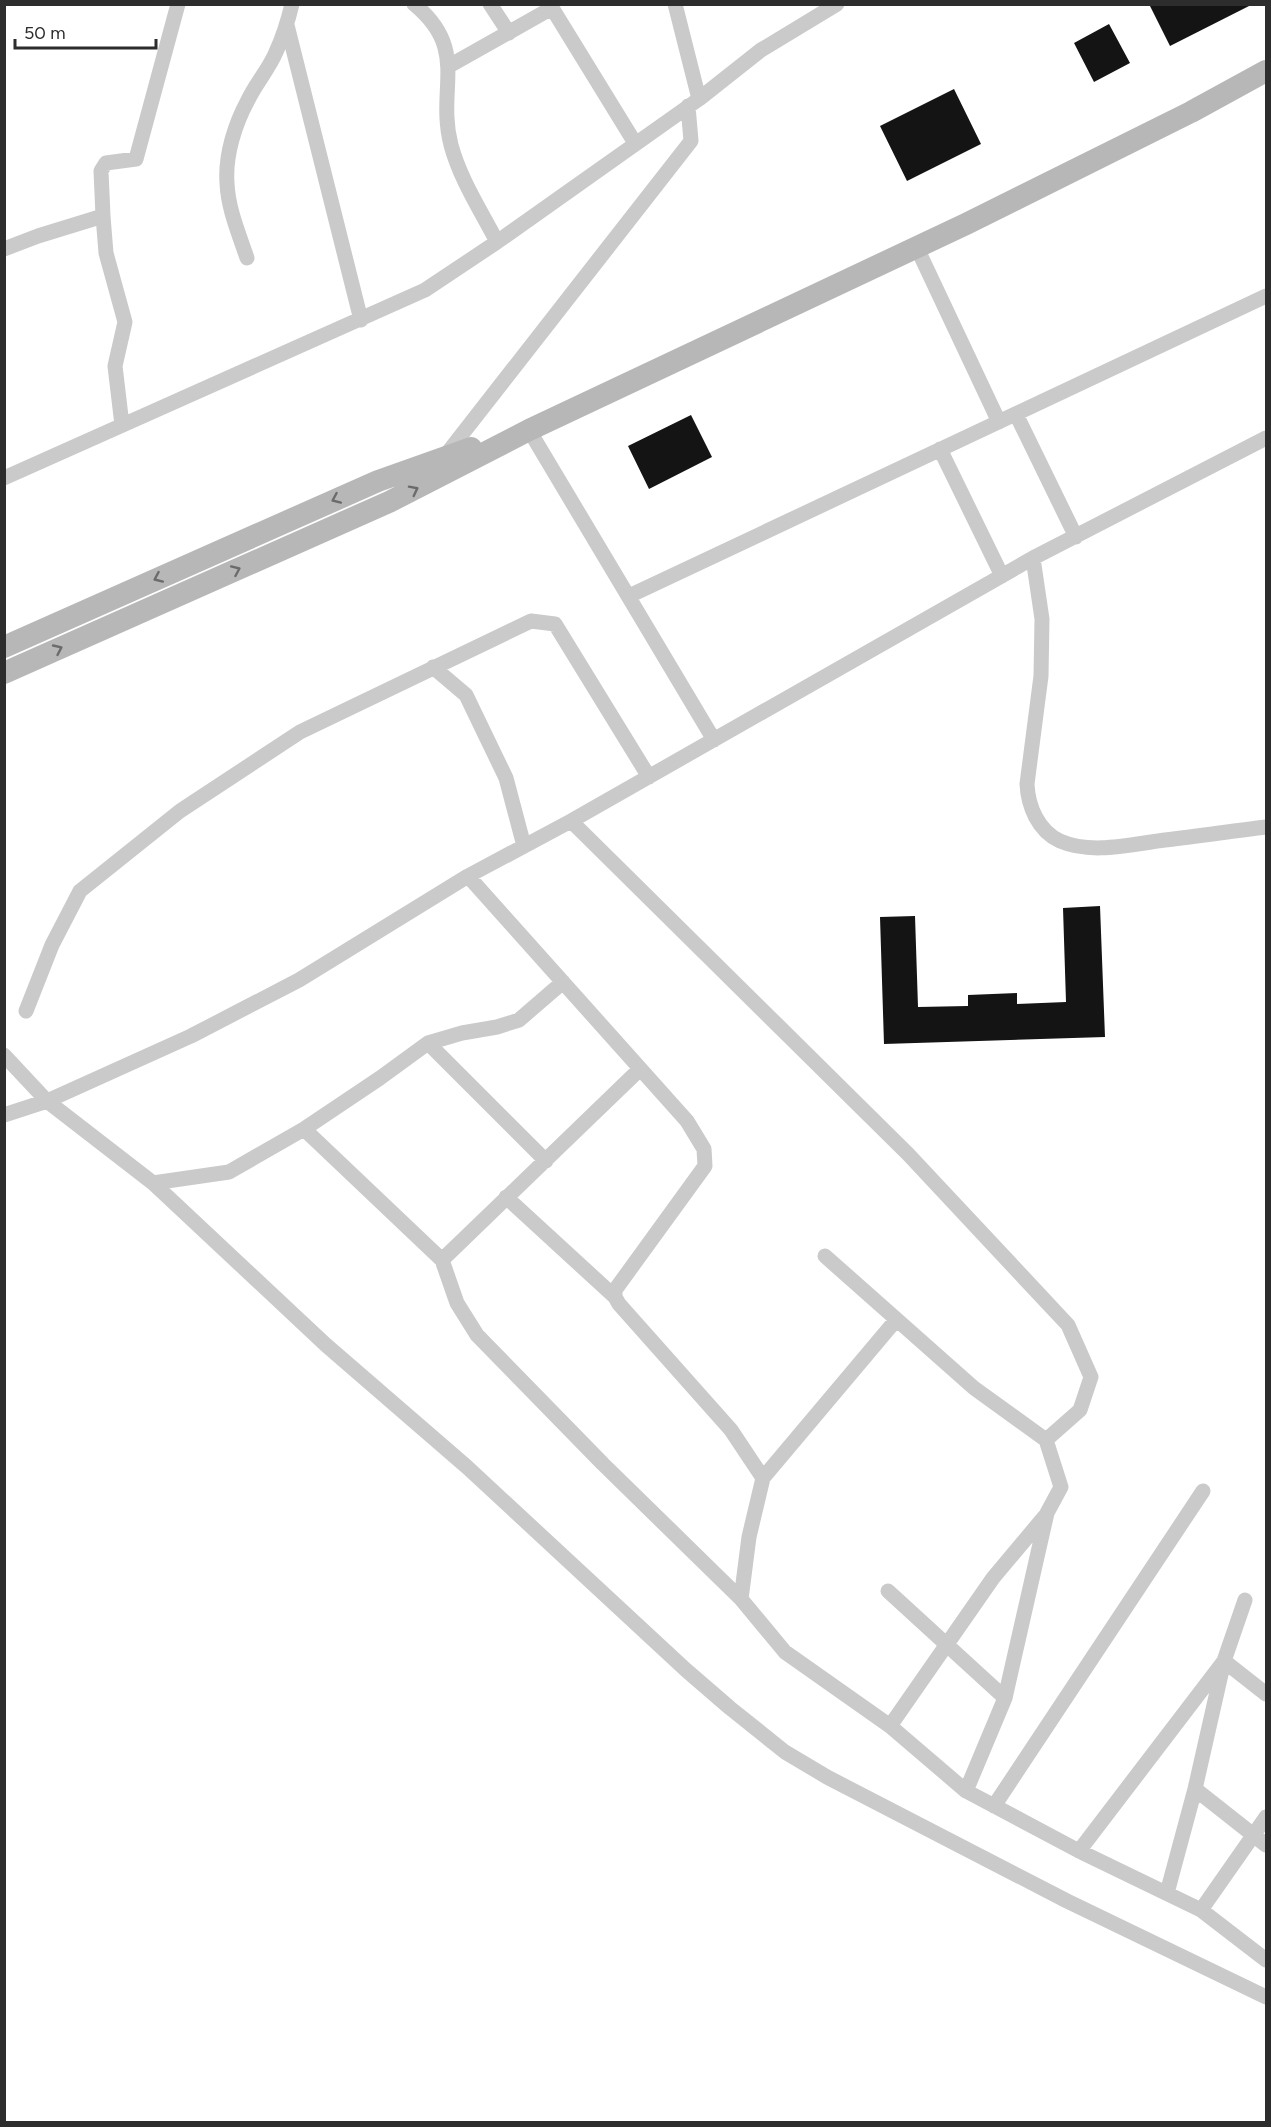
<svg xmlns="http://www.w3.org/2000/svg" width="1271" height="2127" font-family="Figtree,sans-serif">
<style>
.building{fill:#141414}
.lines{fill:none;stroke-linecap:round;stroke-linejoin:round}
.street{stroke:#cacaca;stroke-width:15}
.secondary{stroke:#b7b7b7;stroke-width:22}
.oneway{stroke:#6b6b6b}
</style>
<rect width="100%" height="100%" fill="#fff"/>
<path class="building" d="M1149,4H1253L1170,46Z
M1109,24L1130,63L1094,82L1074,43Z
M954,89L981,144L907,181L880,126Z
M691,415L712,457L649,489L628,446Z
M1100,906L1105,1037L884,1044L880,917L915,916L918,1007L968,1006V995L1017,993V1004L1066,1002L1063,908Z"/>
<g class="lines">
<path class="street" d="M414,4C470,50 436,88 451,145C460,179 481,211 497,242
M490,4L509,33
M675,4L699,99
M287,25L361,320
M449,66L552,8L635,143
M103,216L106,253L125,322L115,366L122,425
M917,248L999,422
M4,249L38,236L103,216L101,171L106,163L136,159L178,4
M247,258C239,234 228,209 227,183C225,155 235,124 248,100C256,83 269,69 276,52C283,37 288,21 292,4
M1016,414L1076,537
M529,430L714,740
M940,449L1002,576
M445,456L691,141L688,106
M4,478L425,290L497,242L699,99L761,50L837,4
M1033,558L1042,619L1041,676L1027,784C1028,806 1038,831 1060,841C1092,855 1132,844 1165,840C1199,836 1233,831 1266,827
M629,596L1266,296
M433,667L466,695L506,778L524,846
M571,821L908,1154L1068,1325L1091,1377L1080,1410L1046,1440
M468,876L687,1121L704,1149L705,1166L615,1290V1297L619,1304L731,1430L763,1478L749,1537L741,1599
M26,1011L52,945L80,891L180,811L300,732L531,621L555,624L649,777
M428,1043L546,1161
M4,1055L47,1101L153,1183L326,1345L467,1467L686,1670L730,1708L785,1752L827,1777L1067,1901L1266,1997
M4,1115L47,1101L191,1036L299,980L468,876L571,821L1033,558L1266,438
M304,1129L442,1260L457,1303L477,1335L603,1464L741,1599L785,1652L890,1726L966,1791L1079,1851L1201,1910L1266,1960
M153,1183L229,1172L304,1129L380,1078L428,1043L462,1033L497,1027L519,1020L563,982
M506,1197L615,1297
M825,1256L974,1388L1046,1440L1061,1487L1047,1513L1005,1698L966,1791
M442,1260L640,1069
M763,1478L896,1320
M888,1591L1005,1698
M890,1726L993,1578L1045,1516
M1195,1789L1266,1845
M994,1806L1203,1491
M1079,1851L1224,1661L1266,1694
M1167,1893L1195,1789L1224,1661L1245,1600
M1201,1910L1266,1817"/>
<path class="secondary" d="M4,647L378,481L471,448
M4,673L389,502L529,430L966,224L1191,112L1266,71"/>
</g>
<defs><path id="oneway-chevron" d="M-2-3.5L2.5 0L-2 3.5" fill="none" stroke-width="1.6" stroke-linecap="round" stroke-linejoin="round" transform="scale(1.5)"/></defs>
<g class="oneway">
<use href="#oneway-chevron" transform="translate(414 490) rotate(-27)"/>
<use href="#oneway-chevron" transform="translate(336 499) rotate(156)"/>
<use href="#oneway-chevron" transform="translate(236 570) rotate(-24)"/>
<use href="#oneway-chevron" transform="translate(158 578) rotate(156)"/>
<use href="#oneway-chevron" transform="translate(58 649) rotate(-25)"/>
</g>
<rect width="1271" height="2127" fill="none" stroke="#2d2d2d" stroke-width="12"/>
<path d="M15 39v9h141v-9" fill="none" stroke="#2d2d2d" stroke-width="3"/>
<text x="24" y="39" font-size="18" fill="#2d2d2d" stroke="#ffffff" stroke-width="4.5" paint-order="stroke">50 m</text>
</svg>
